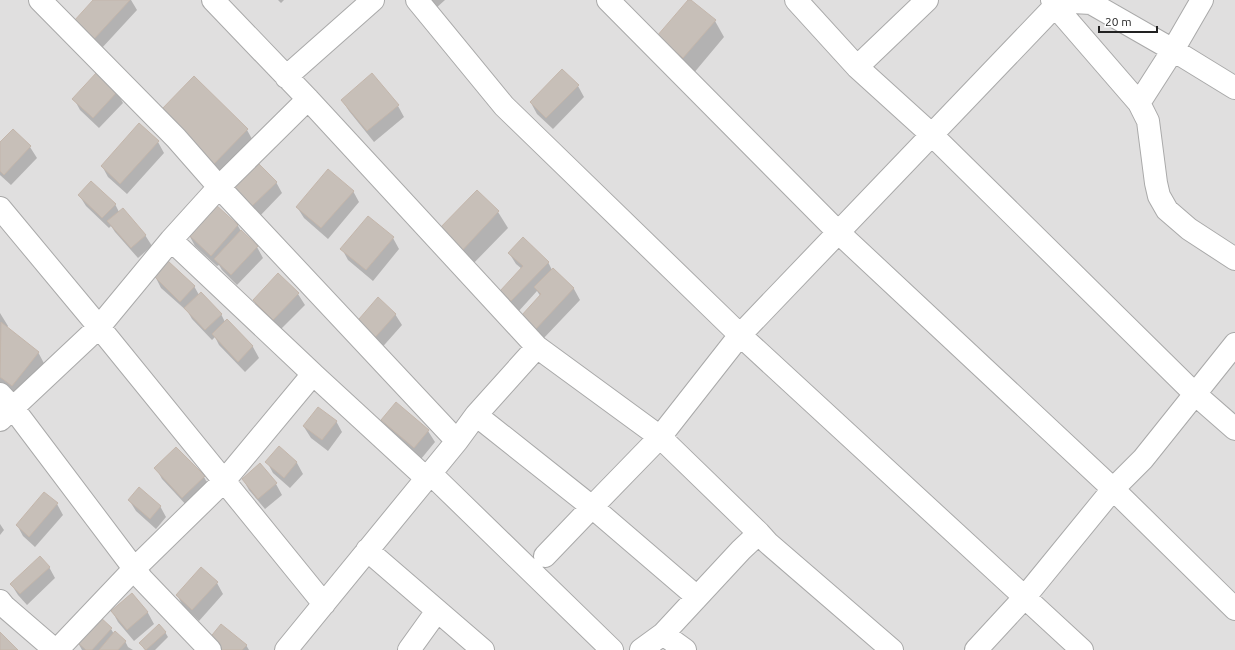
<svg xmlns="http://www.w3.org/2000/svg" width="1235" height="650" font-family="Ubuntu,sans-serif">
<style>
.residential{fill:#e0dfdf}
.shadow{fill:#0003}
.building{fill:#c7bfb8;stroke:#c4b6ab}
.lines{fill:none;stroke-linecap:round;stroke-linejoin:round}
.street-casing{stroke:#a9a9a9;stroke-width:24}
.street{stroke:#fff;stroke-width:22}
</style>
<rect width="100%" height="100%" fill="#f2efe9"/>
<path class="residential" d="M0,0H1235V650H0Z"/>
<path class="shadow" d="M95,0H131L137,10L101,49L82,32Z
M278,0H284L281,3Z
M427,0H445L435,9Z
M689,0L715,21L724,37L693,74L658,36Z
M578,86L584,97L553,129L537,114L531,103Z
M117,92L123,103L99,128L80,110L74,99Z
M342,100L398,106L404,117L374,142L349,111Z
M170,128L247,130L256,146L223,180Z
M13,130L30,147L37,158L11,185L0,175V144Z
M158,142L164,153L127,194L108,177L102,166Z
M276,182L282,193L257,219L240,201Z
M353,191L359,202L328,239L304,218L297,207Z
M477,191L498,212L508,228L468,269L447,249Z
M79,195L115,204L119,212L145,235L152,246L138,258L115,232L111,226L109,228L86,206Z
M216,206L238,226L241,231L257,247L263,258L237,285L222,270L219,265L217,266L195,246L189,235Z
M393,238L399,249L373,281L348,260L342,249Z
M509,253L548,262L552,270L553,269L574,289L580,300L542,340L529,327L541,297L537,291L518,312L507,302L501,291L522,269L516,264Z
M155,276L194,286L199,295L221,314L225,322L227,320L253,347L259,358L245,372L219,345L215,337L212,340L192,319L188,312L161,288Z
M298,294L305,305L280,330L260,311L254,300Z
M0,313L8,326L7,328L38,352L47,369L22,402L0,385Z
M395,314L402,325L378,352L360,337Z
M396,404L428,431L435,442L421,459L389,431L382,420Z
M336,421L342,432L328,451L311,438L304,427Z
M279,448L297,463L303,474L290,488L273,473L267,462Z
M156,468L204,477L210,488L189,508L162,479Z
M243,479L276,484L282,495L265,509L249,490Z
M129,500L160,506L166,517L156,529L136,511Z
M57,504L63,515L35,547L23,536L17,525Z
M0,524L4,530L0,535Z
M49,567L55,578L27,605L18,595L11,584Z
M217,583L223,594L199,621L183,606L177,595Z
M132,594L148,613L154,624L134,641L118,622L112,611Z
M111,629L114,634L125,641L128,647L133,650H82L77,641Z
M165,632L168,637L155,650H145L144,649L140,643Z
M246,645L249,650H215Z"/>
<path class="building" d="M93,0H130L94,39L74,21Z
M688,0H691L716,20L683,58L657,36Z
M562,69L579,85L546,118L530,102Z
M97,72L118,91L93,118L72,99Z
M372,73L399,105L367,131L341,100Z
M194,76L248,129L213,165L160,111Z
M139,123L159,141L120,184L101,166Z
M13,129L31,146L4,175L0,171V142Z
M259,164L277,182L250,208L232,190Z
M328,169L354,191L321,228L296,207Z
M91,181L116,204L102,218L78,195Z
M477,190L499,211L459,254L436,232Z
M215,204L238,225L211,256L188,234Z
M123,208L146,235L131,248L107,221Z
M368,216L394,237L366,270L340,249Z
M241,230L258,246L231,275L214,259Z
M523,237L549,262L511,301L500,291L523,266L508,253Z
M168,261L195,286L180,302L154,276Z
M553,268L574,288L535,330L521,316L541,294L534,287Z
M278,273L299,293L273,320L253,300Z
M201,292L222,314L205,330L184,308Z
M378,297L396,314L371,342L353,326Z
M227,319L253,346L238,362L212,334Z
M1,322L39,352L12,386L0,377Z
M396,402L429,430L414,448L381,420Z
M318,407L337,421L322,440L303,426Z
M279,446L297,462L284,478L265,462Z
M176,447L205,476L182,498L154,468Z
M260,463L277,483L258,499L242,479Z
M139,487L161,506L150,519L128,500Z
M44,492L58,503L29,537L16,525Z
M40,556L50,567L20,594L10,584Z
M201,567L218,582L192,610L176,595Z
M132,593L148,612L127,630L111,611Z
M99,616L112,628L92,650H86L76,641Z
M159,624L166,632L146,650L139,643Z
M221,624L247,645L242,650H220L208,640Z
M115,631L126,641L118,650H99Z
M0,632L18,650H0Z"/>
<g class="lines">
<defs>
<path id="street" d="M40,0L176,138L219,187L457,441L286,650
M213,0L308,99L537,347L660,437L759,533L768,543L892,650
M417,0L504,106L740,335L1082,650
M608,0L839,233L1113,489L1235,609
M796,0L857,67L932,135L1195,394L1235,429
M1052,0L1055,6L1073,2L1091,3L1173,50L1235,88
M857,67L927,0
M286,77L373,0
M1139,103L1173,50L1202,0
M0,208L99,327L324,604
M171,240L313,374
M0,394L13,408L142,579L210,650
M476,415L537,347
M0,420L99,327L171,240L219,187L308,99
M457,441L476,415L592,507L660,437L740,335L1055,6L1139,103L1148,121L1156,183L1159,196L1167,210L1189,229L1235,259
M430,473L612,650
M367,550L483,650
M545,556L592,507L697,597
M0,601L4,606L55,650
M663,634L741,550L759,533
M57,650L134,569L224,481L313,374L426,478
M409,650L437,611
M641,650L663,634L685,650
M976,650L1024,598L1113,489L1143,459L1235,344"/>
</defs>
<use href="#street" class="street-casing"/>
<use href="#street" class="street"/>
</g>
<path d="M1099 26v6h58v-6" fill="none" stroke="#222222" stroke-width="2"/>
<text x="1105" y="26" font-size="12" fill="#222222" stroke="#ffffff" stroke-width="3" paint-order="stroke">20 m</text>
</svg>
